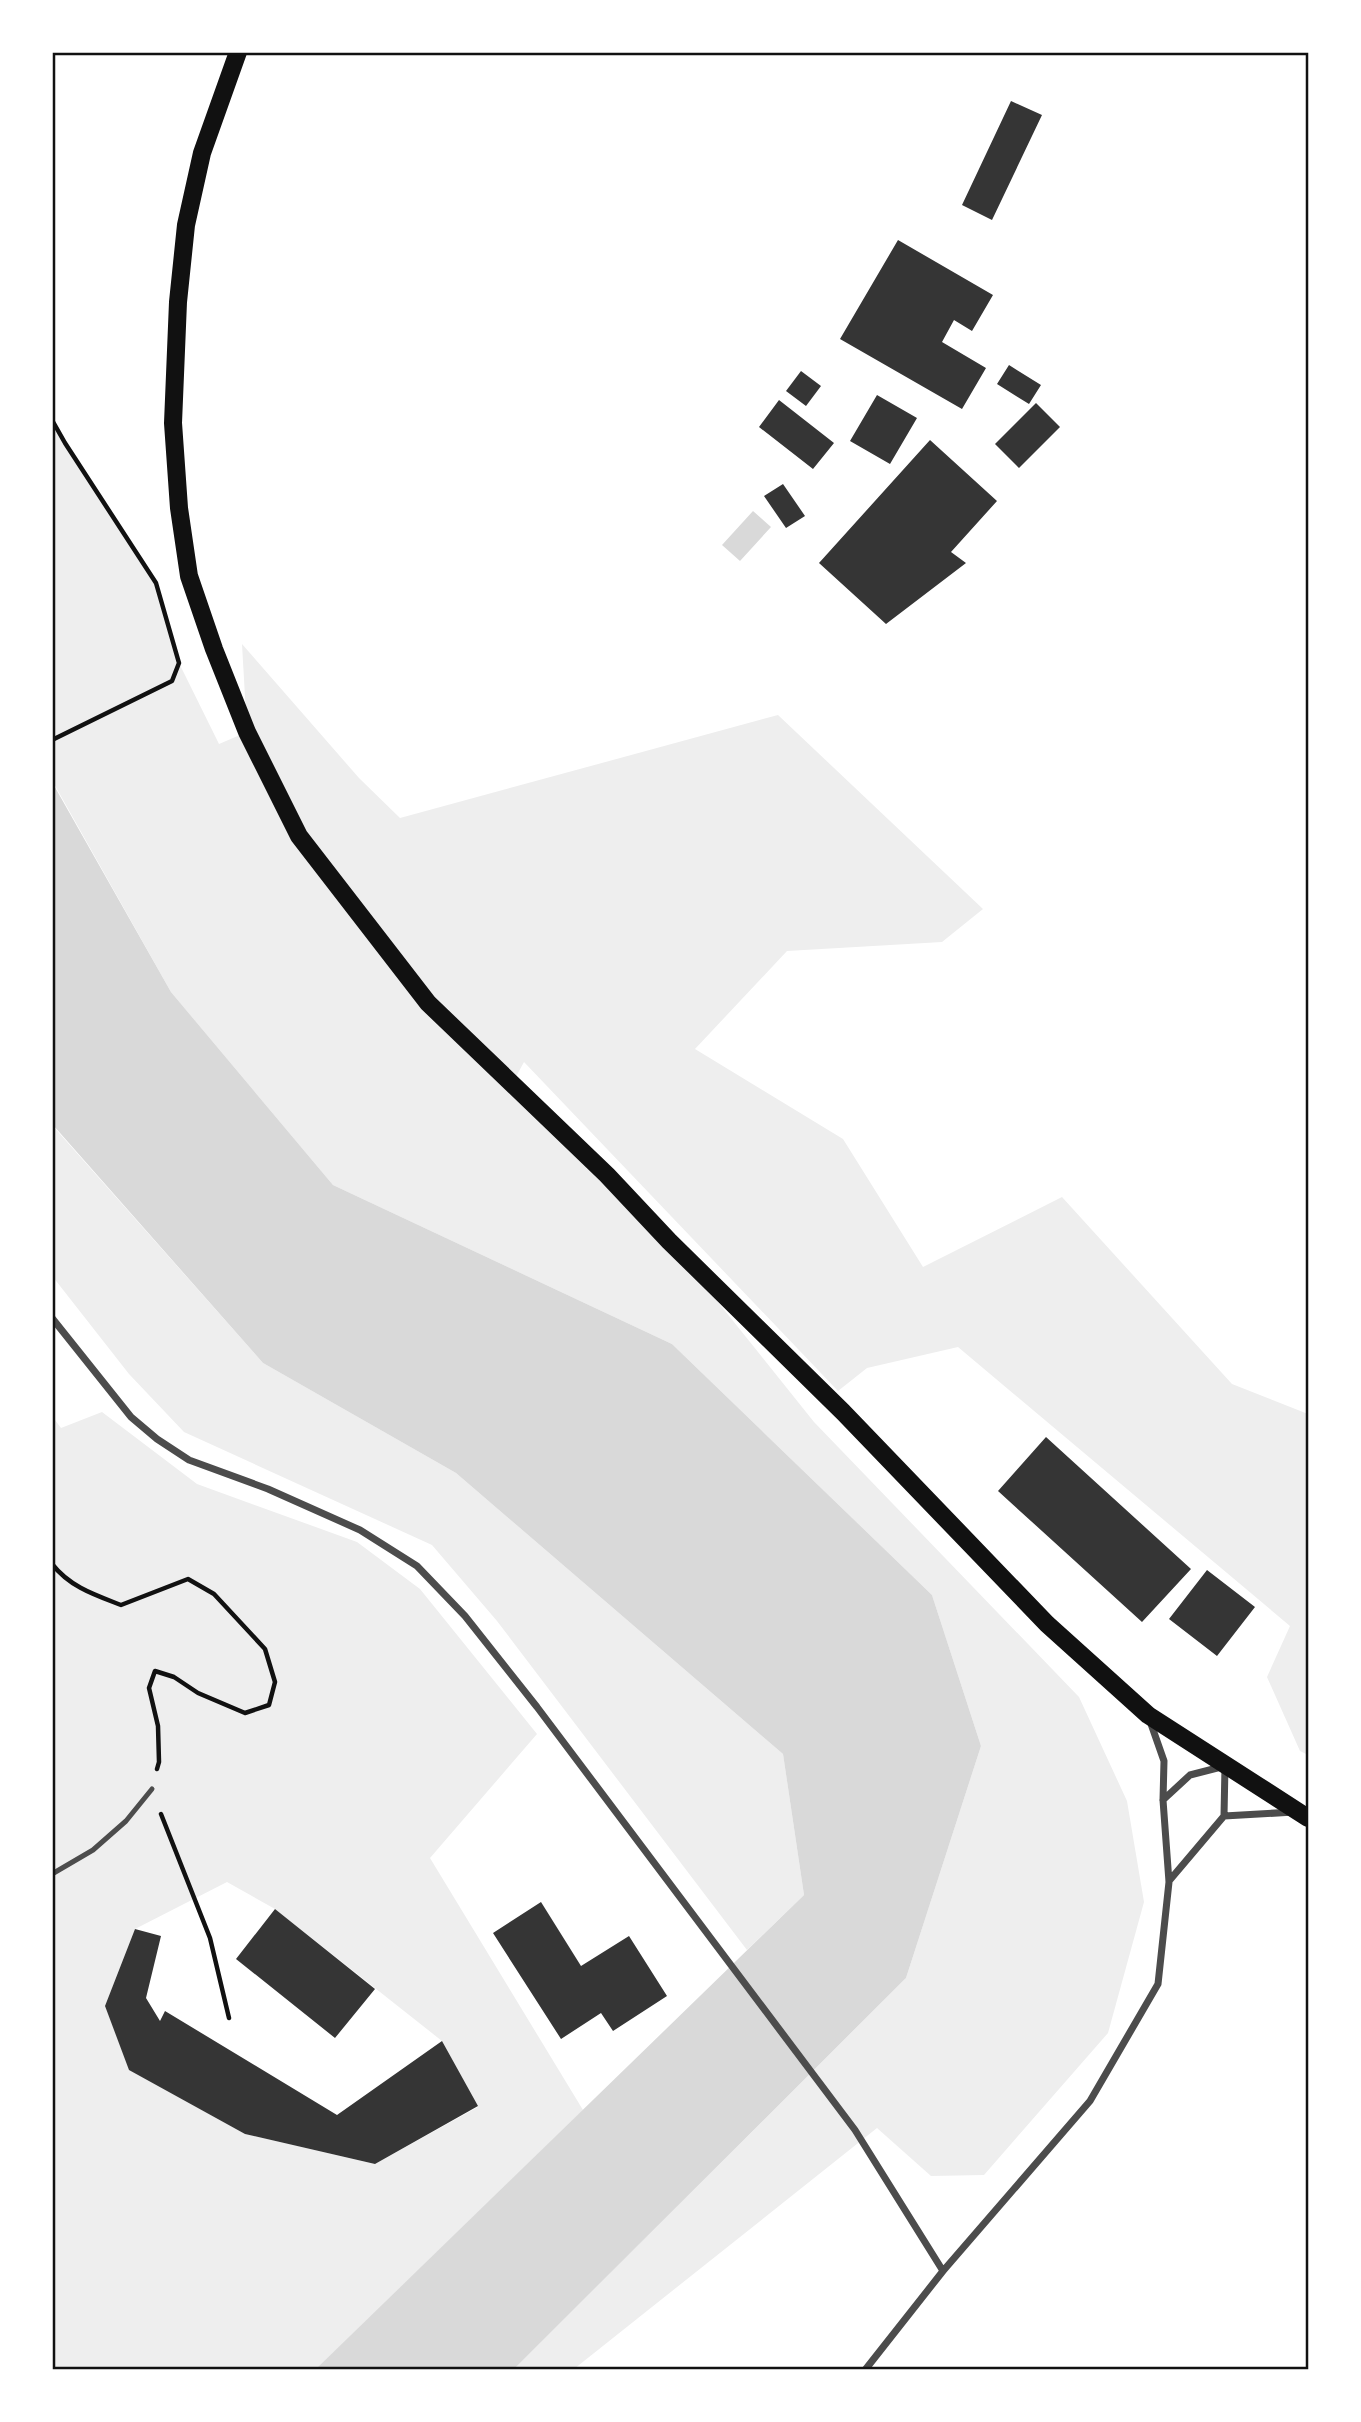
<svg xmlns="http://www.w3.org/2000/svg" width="1361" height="2422" font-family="'DM Sans',sans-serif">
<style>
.green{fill:#eee;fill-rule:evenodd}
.water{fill:#d9d9d9}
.building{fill:#353535}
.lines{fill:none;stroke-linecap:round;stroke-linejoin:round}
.path{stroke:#111;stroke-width:4.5}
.service{stroke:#4c4c4c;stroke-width:5}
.minor{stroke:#4c4c4c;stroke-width:7}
.primary{stroke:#111;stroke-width:18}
.neatline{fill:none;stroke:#111;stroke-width:2.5}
</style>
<rect width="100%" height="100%" fill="#fff"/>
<path class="green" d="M52,420L156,583L179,663L219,744L247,732L242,644L359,778L400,818L778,715L983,909L942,942L787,951L695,1049L843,1139L923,1267L1062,1197L1232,1384L1308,1414V1755L1300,1751L1267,1677L1290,1626L958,1347L867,1368L838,1391L524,1062L512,1084L669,1241L814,1422L1079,1697L1127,1801L1144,1902L1108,2033L984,2175L931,2176L877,2128L574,2369H514L906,1978L981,1746L932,1595L672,1344L333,1185L171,992L53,782Z
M52,1125L263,1363L456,1473L783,1754L804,1895L747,1950L497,1621L432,1545L184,1432L129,1374L53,1277Z
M102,1412L197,1484L357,1542L420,1589L537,1734L430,1858L583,2110L317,2369H53L52,1416L61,1428ZM227,1882L275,1909L442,2041L478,2107L375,2164L245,2134L130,2070L105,2006L135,1929Z"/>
<path class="water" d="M753,511L771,527L740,561L722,545Z
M52,782L171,992L333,1185L672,1344L932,1595L981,1746L906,1978L514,2369H316L804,1895L783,1754L456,1473L263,1363L53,1125Z"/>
<path class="building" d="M1011,101L1042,115L992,220L962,205Z
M898,240L993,295L972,331L954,320L942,342L986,368L962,409L840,339Z
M1009,365L1041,385L1029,404L997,384Z
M801,371L821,386L806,406L786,391Z
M877,395L917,418L890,464L850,441Z
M779,400L834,443L813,469L759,427Z
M1036,403L1060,427L1019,468L995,444Z
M930,440L997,501L951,552L966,563L886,624L819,563Z
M783,484L805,516L786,528L764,496Z
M1046,1437L1191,1569L1142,1622L998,1491Z
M1207,1570L1255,1607L1217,1656L1169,1619Z
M541,1902L581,1966L629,1936L667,1996L613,2031L601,2013L561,2039L493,1933Z
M275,1909L375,1989L335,2038L236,1959Z
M135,1929L161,1936L146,1998L160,2021L165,2011L337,2115L442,2041L478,2106L375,2164L245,2134L129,2070L105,2006Z"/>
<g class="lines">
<path class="path" d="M52,420L65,443L156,583L179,663L172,681L52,740
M52,1564C70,1587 95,1595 121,1605L188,1579L214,1594L265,1649L275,1682L269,1705L245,1713L198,1693L174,1677L155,1671L149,1688L158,1726L159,1762L157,1769
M161,1814L210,1938L229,2018"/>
<path class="service" d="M52,1874L93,1850L126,1821L152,1789"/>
<path class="minor" d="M52,1318L131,1417L157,1439L189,1460L268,1489L360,1530L417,1566L465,1616L537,1707L855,2130L943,2271
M1163,1800L1190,1775L1225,1766L1224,1816L1169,1881
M1224,1816L1294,1812
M865,2370L943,2271L1090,2101L1158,1984L1169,1882L1163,1800L1164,1761L1150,1721"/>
<path class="primary" d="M238,52L202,153L186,225L178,302L173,423L179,508L189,576L214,649L247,732L299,836L428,1003L607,1175L669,1241L843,1412L1047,1624L1148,1715L1308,1818"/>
</g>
<rect width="1361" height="2422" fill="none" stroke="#ffffff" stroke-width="108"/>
<rect x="54" y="54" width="1253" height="2314" class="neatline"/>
</svg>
